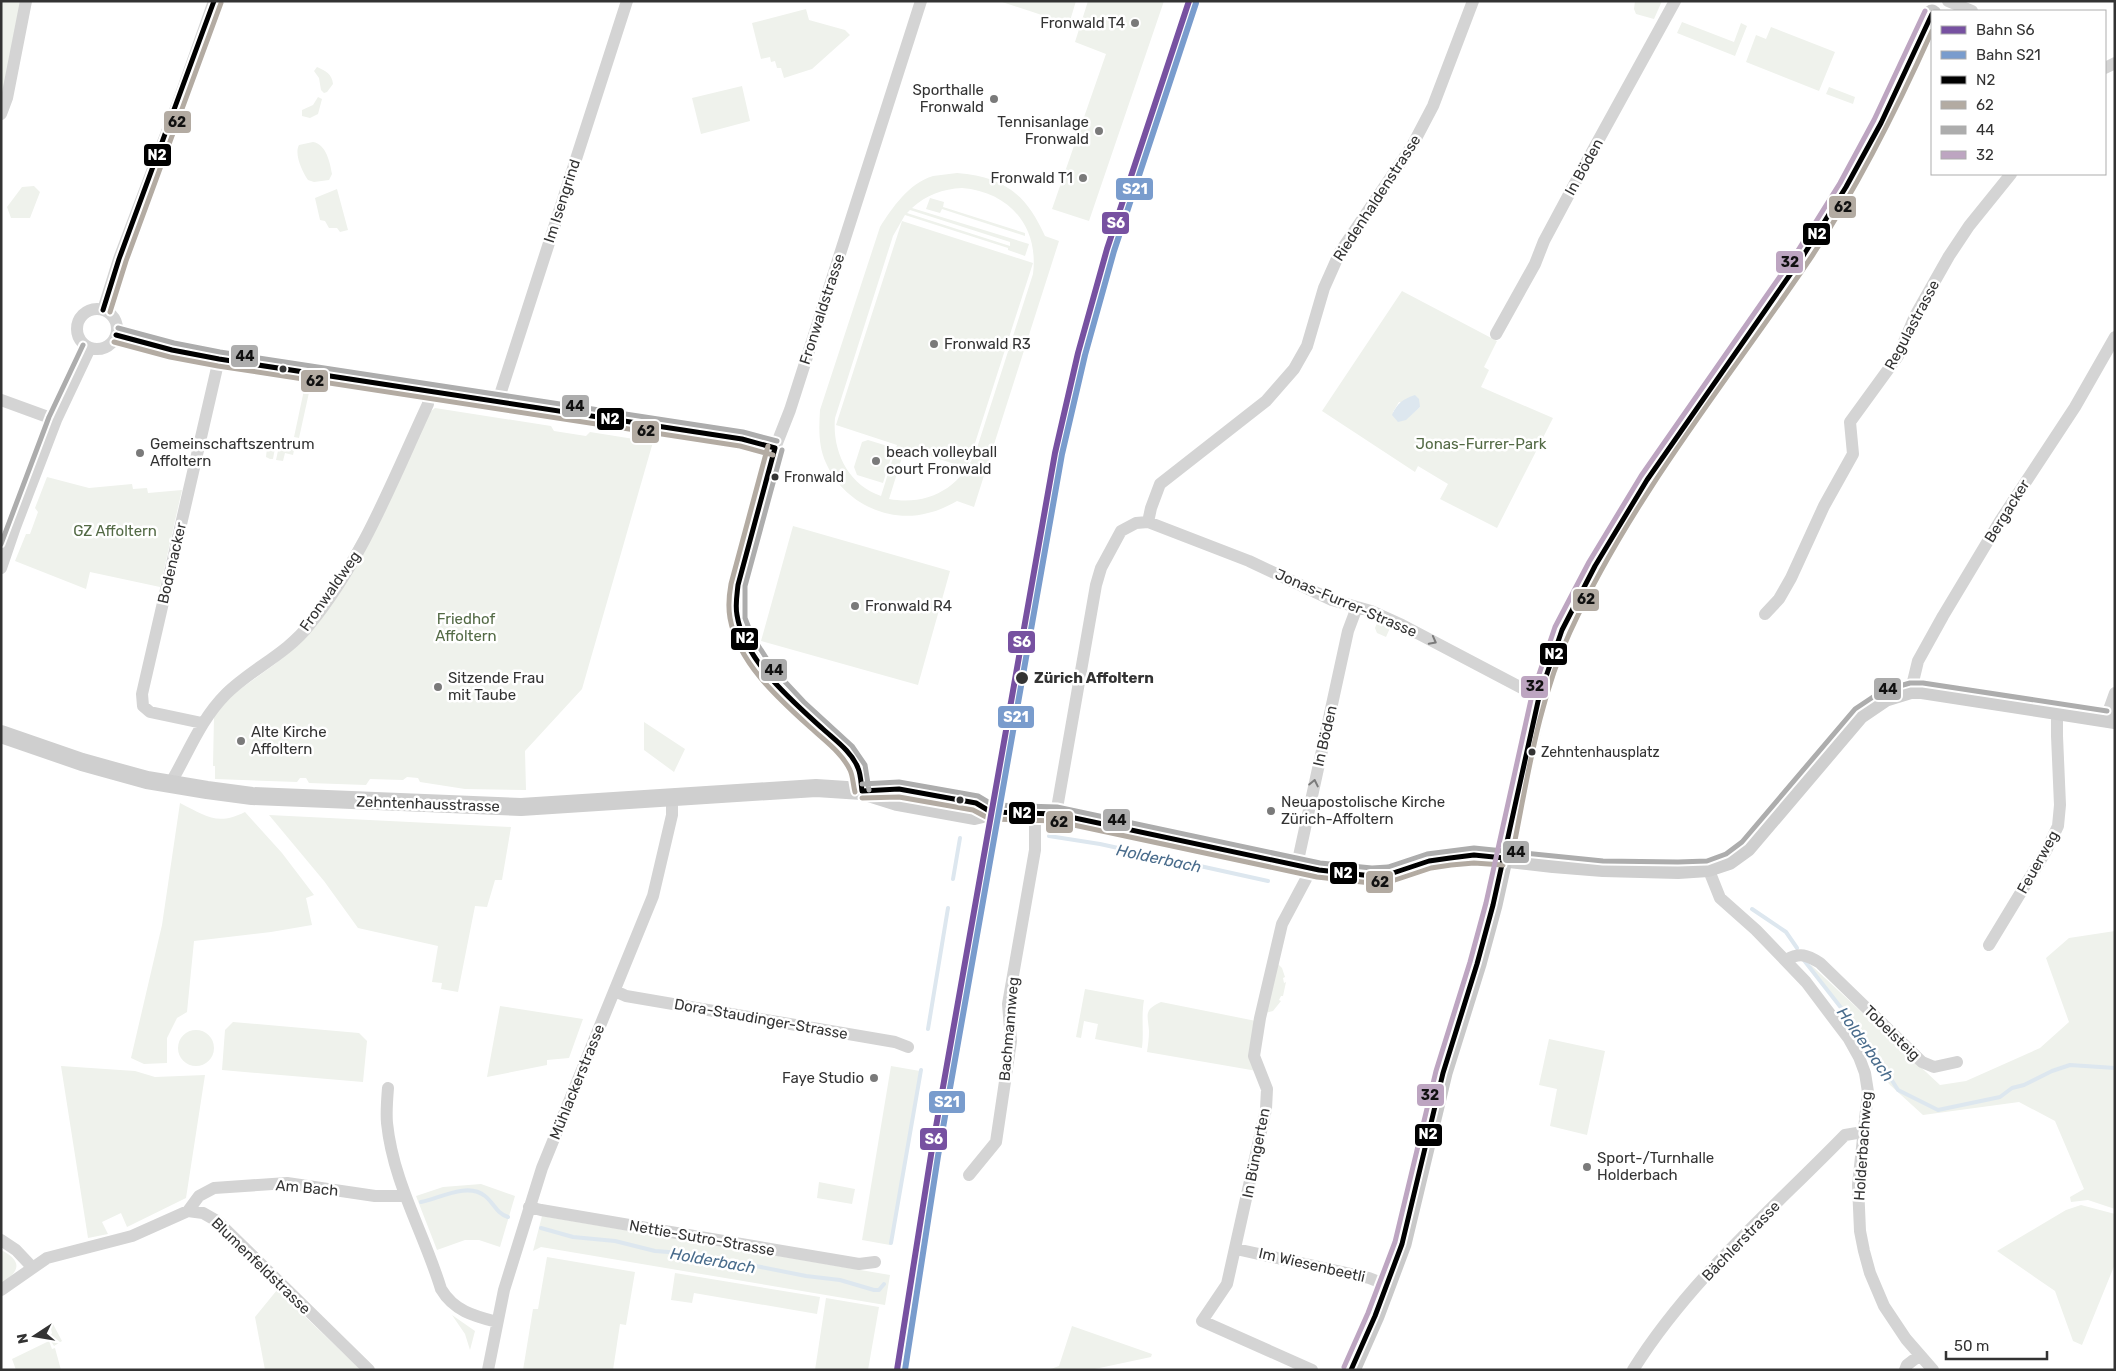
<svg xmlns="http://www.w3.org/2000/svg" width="2116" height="1371" font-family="Rubik,sans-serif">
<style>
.green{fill:#eff2ec;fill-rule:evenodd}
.water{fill:#dde7ef}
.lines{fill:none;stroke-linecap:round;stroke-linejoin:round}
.stream{stroke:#dde7ef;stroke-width:4}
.street{stroke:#d4d4d4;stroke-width:12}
.secondary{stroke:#cfcfcf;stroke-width:18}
.primary{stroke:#c9c9c9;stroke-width:19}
.bus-1-casing{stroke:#fff;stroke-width:9}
.bus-2-casing{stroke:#fff;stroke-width:9}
.bus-3-casing{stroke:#fff;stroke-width:9}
.bus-4-casing{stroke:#fff;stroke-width:9}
.bus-1{stroke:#000;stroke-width:5}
.bus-2{stroke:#b3aba2;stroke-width:5}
.bus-3{stroke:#adadad;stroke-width:5}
.bus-4{stroke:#bda5c1;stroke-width:5}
.rail-1-casing{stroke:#fff;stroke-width:10}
.rail-2-casing{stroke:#fff;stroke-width:10}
.rail-1{stroke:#7751a1;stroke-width:6}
.rail-2{stroke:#799ccd;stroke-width:6}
.oneway{stroke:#7b7b7b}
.poi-dot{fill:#7a7a7a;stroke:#fff;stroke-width:2}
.bus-dot{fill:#333;stroke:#fff;stroke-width:2}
.labels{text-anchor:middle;stroke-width:5;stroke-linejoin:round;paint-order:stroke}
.bus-label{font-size:14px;fill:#333;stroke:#fff;text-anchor:start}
.poi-label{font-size:15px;fill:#333;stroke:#fff;text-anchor:start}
.street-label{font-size:15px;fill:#333;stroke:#fff}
.park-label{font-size:15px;fill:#536a45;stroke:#fff}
.stop-label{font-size:15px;font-weight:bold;fill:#333;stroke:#fff;text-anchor:start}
.water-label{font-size:16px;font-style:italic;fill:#496c8c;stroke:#fff}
.line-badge{stroke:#fff;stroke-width:2}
.badge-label{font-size:14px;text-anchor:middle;font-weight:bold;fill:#fff}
.pale-badge-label{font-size:14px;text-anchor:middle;font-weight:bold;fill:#111}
</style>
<rect width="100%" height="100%" fill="#fff"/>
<path class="green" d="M1,1H23L1,100Z
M999,1H1076L1069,24Z
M1088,1H1164L1089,221L1052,209L1106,54L1075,42Z
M1635,1H1662L1654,19L1636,14L1634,9Z
M806,9L809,20L845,30L850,35L812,69L784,78L781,68H777L775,61L771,62L770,57L761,59L752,23Z
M1682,22L1734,42L1741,23L1747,26L1735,56L1677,33Z
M1771,27L1835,52L1819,91L1746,62L1756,35L1766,39Z
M317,67C326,71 332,74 333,84L327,92L324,93L321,90L319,78L314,71Z
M742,86L750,121L701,134L692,98Z
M1829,87L1855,97L1853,104L1826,94Z
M318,97L322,99L318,114L310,118L302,116V110L313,105Z
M313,142C326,144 330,162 332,174L329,180L314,182L308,180C302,171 294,154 299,145Z
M957,173C1004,177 1026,194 1045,236L1059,241L974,507L957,501C948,506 938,511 928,513C888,524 843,502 826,463C818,446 819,427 820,410L880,227C892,208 909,183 933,176C941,175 949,174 957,173ZM962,188C1010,192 1039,227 1033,274L976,451C961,488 928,506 889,499L905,448L967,468L1033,263L902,221L836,425L897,445L881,496C848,485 832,451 835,418L893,236L905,215L1008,248V250L1025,256L1029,244L912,208C926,195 943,189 962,188ZM910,210L1010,242V246L907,213Z
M34,186L40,192L30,218H11L7,207L22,187Z
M337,189L348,230L340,232L337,228H329L325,221L320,220L315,198Z
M930,198L944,202L943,207L1025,233V236L942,209L940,213L926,209Z
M1402,291L1497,341L1484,367L1489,370L1481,387L1553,418L1497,528L1440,499L1448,484L1418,466L1415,472L1322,411ZM1399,402L1420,407L1412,414L1393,412Z
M306,388H310L299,438L294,437L304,390Z
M435,408L551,426L554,431L586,436L590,432L653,442L582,689L525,751L526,790L465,789L420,782L418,778L407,777L403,780L370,779L366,785L309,783L306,778H300L297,782L215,779V766H213L214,716L232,695L275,664L300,642L430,412Z
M289,439L296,441L293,455L285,453L283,461L276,460L279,446L287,447Z
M868,440L894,448L883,483L857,475L854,467L862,442Z
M271,445L275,448L273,459H270L266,457L267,448Z
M47,477L89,488L132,484L133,489L147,488L148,493L182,490L160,587L90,572L86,589L15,561L26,534H30L38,512L35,508Z
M793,526L950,571L918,685L761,641Z
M1377,623L1390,628L1386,637L1377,633L1375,628Z
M644,722L685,749L674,772L644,750Z
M180,803C206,816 217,826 245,812L282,853L314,895L306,898L312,925L271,932L194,941L187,1012L177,1018L167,1038V1063L144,1064L131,1058L162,925Z
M269,815L511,827L502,880H495L487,907L475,906L458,992L441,989L442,983L432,982L438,946L358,928L324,881Z
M2115,931V1209L2088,1200L2071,1202L2070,1197L2084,1189L2055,1121L2019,1102L1923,1115L1890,1085L1881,1074L1852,1024L1809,968L1811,965L1940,1085L1966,1081L2040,1048L2069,1022L2046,958L2069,938Z
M1276,962L1282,968L1285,977L1283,978L1284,983L1286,982L1283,996H1281L1279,1000L1281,1001L1273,1011L1265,1013Z
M1085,989L1144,1000C1141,1017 1144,1032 1142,1048L1095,1039L1098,1024L1084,1021L1081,1038L1076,1037Z
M1161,1002L1256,1021L1257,1071L1147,1052C1148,1045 1149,1038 1149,1031C1148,1015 1143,1010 1161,1002Z
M500,1006L583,1019L569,1058L547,1060V1065L487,1077Z
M233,1022L359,1033L367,1041L363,1082L222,1070L225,1030Z
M178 1048a18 18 0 1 1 36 0a18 18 0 1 1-36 0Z
M1549,1039L1605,1051L1587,1135L1550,1126L1557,1089L1539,1085Z
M61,1066L135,1071L155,1077L205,1075L186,1198L127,1227L121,1213L102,1222L108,1234L88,1238Z
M891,1066L920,1071L890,1245L862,1240Z
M819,1182L855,1189L852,1204L817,1198Z
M481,1184L515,1196L500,1247L479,1240H465L437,1250L416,1196L443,1187Z
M2081,1205L2115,1214V1264L2082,1345L2073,1341L2055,1291L1997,1251L2066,1210Z
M542,1216L890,1275L885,1305L541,1247L533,1251Z
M1,1250C24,1262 19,1271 1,1285Z
M547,1257L635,1272L626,1325L620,1324L613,1370H523L533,1309H538Z
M675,1273L820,1297L817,1314L694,1293L692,1303L671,1300Z
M277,1290L359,1368L358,1370H265L255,1317Z
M826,1298L879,1307L868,1370H815Z
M452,1315L475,1331L470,1350L465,1334Z
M53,1324L62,1341L54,1346L49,1338L52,1333L50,1325Z
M1072,1326L1152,1354L1151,1357L1090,1370H1048L1059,1366Z
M49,1341L52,1349L55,1348L61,1370H16L12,1359Z"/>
<path class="water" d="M1415,395L1419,399L1420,407L1406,420L1398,422L1392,415C1397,403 1403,399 1415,395Z"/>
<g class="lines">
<path class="stream" d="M1049,836L1100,844L1268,881
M953,879L960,838
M1752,909L1786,932L1797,948
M1803,959L1867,1041L1898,1090L1938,1110L2000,1097L2012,1088L2024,1085L2052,1071L2070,1065L2115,1068
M928,1029L948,908
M421,1202C440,1198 468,1182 485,1196C494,1203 496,1213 508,1217
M541,1228L573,1237L615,1241L655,1251L682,1253L718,1262L751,1265L806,1276L840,1280L874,1290H879L884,1284
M891,1243L921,1070"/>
<path class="street" d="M1948,1L1972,11
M2105,68L2115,63
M1,114L7,98L26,1
M77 329a20 20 0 1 1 40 0a20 20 0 1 1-40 0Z
M103,310L119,259L179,100L214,1
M1496,334L1535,264L1544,241L1582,170L1675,1
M116,335L172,350L219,359L742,439L775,448
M1,400L56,420
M498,401L627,1
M1148,522L1151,508L1160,484L1266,401L1294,369L1307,346L1324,288L1340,252L1412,146L1433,106L1473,1
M1,568L15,527L56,420L90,348
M1765,614L1779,599L1791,578L1824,506L1853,454L1850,422L1898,356L1915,316L1949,256L1969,226L2011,174
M1911,690L1918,661L1943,616L2000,521L2075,407L2115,337
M2106,718L2115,693
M202,723L150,712L143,706L142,694L219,359
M170,784C188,754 200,720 226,694C251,669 287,654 310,624C363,559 393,479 428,404V391
M862,791C861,783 860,775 858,768C853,754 838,743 828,733C795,701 750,667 738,620C735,608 737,597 738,585L775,448L790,410L921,1
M1056,814L1096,585L1101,568L1121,531L1136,523L1148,522L1249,561L1332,600L1371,611L1402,625L1539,697
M1297,865L1348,631L1357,607
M1308,867L1306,879L1282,924L1260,1018L1254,1056L1267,1089L1266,1109L1227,1284L1202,1321L1312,1370
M1708,868L1720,898L1756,930L1806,982L1849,1039L1859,1057L1865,1073L1868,1092L1858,1185L1860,1231L1864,1251L1870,1273L1884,1306L1906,1339L1933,1370
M1989,945L2046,851L2058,826L2060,805L2057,736V710
M1786,960C1800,952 1807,955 1820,963L1922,1062L1934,1067L1957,1062
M615,991L626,996L895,1042L908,1047
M388,1088C387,1100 386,1112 387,1123C393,1182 424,1233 441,1289C454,1311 474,1316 497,1322
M969,1175L996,1142L1011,1041L1008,1004L1035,850V813
M529,1207L541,1210L859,1264L875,1262
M188,1211L199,1196L214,1188L287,1183L375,1196H405
M1,1240L16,1250L32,1267
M1236,1249L1369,1278L1387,1285
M1,1290L47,1258L132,1236L188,1211L203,1213L217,1221L369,1370
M488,1370L504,1290L542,1168L653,896L672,815V797
M1633,1370C1689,1280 1772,1210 1845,1135L1863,1132
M1905,1370L1907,1365L1920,1355"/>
<path class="secondary" d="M1,734L82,762L147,780L207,790L252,796L521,807L816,788L862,791L899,789L976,803L991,812
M862,791L897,802L974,816L991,812L1056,814L1319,870L1372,876L1390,874L1429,861L1474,855L1553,864L1603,868L1678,870L1708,868L1729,861L1747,848L1860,715L1885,698L1911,690H1922L2115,720"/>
<path class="primary" d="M1351,1370L1375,1316L1402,1244L1443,1073L1477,964L1493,905L1539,697L1562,630L1595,566L1647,480L1803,256L1846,187L1881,123L1932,14"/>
<defs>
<path id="bus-1" d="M103,310L119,259L214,1
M116,335L172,350L219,359L742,439L775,448
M775,448L738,585C737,595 735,605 737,615C744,660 791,700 823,729C835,740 852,752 858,768C861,775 861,784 862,791
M862,791L899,789L976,803L991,812L1056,814L1319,870L1372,876L1390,874L1429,861L1450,858L1474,855L1504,858
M1351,1370L1375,1316L1402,1244L1443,1073L1477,964L1493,905L1539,697L1562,630L1595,566L1647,480L1803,256L1846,187L1881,123L1932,14"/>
<path id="bus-2" d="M110,312L126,261L221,3
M114,342L170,357L218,366L740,446L773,455
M768,446L731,584C729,595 728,607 730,618C738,663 779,699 811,728C825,741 842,753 850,770C853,776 853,785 855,792
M862,798L899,797L973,810L990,819L1055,821L1317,877L1371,883L1392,881L1431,868L1451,865L1474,863L1503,865
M1511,860C1527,783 1537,703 1570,632C1633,495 1729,379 1812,256C1859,185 1897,109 1932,31"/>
<path id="bus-3" d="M118,328L174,343L220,352L743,432L777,441
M782,450L745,586V618L752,636L774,670L804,702L852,746L865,765L869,790
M1,544L49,417L83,345
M862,784L899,782L978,796L993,805L1057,807L1320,863L1372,868L1388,867L1427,854L1474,848L1603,861L1678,862L1707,861L1726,854L1742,842L1855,709L1882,691L1910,683H1923L2107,711"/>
<path id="bus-4" d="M1344,1367L1368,1313L1395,1242L1436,1071L1470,962L1486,903L1532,695L1555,627L1589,562L1641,476L1797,252L1840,183L1874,120L1925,11"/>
</defs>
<use href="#bus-1" class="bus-1-casing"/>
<use href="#bus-2" class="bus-2-casing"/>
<use href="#bus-3" class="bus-3-casing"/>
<use href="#bus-4" class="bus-4-casing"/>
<use href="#bus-1" class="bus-1"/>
<use href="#bus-2" class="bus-2"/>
<use href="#bus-3" class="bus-3"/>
<use href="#bus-4" class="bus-4"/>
<defs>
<path id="rail-1" d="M897,1370L931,1155L1055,453L1078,353L1107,249L1189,1"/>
<path id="rail-2" d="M905,1370L938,1156L1062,454L1085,355L1114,251L1196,3"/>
</defs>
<use href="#rail-1" class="rail-1-casing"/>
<use href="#rail-2" class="rail-2-casing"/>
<use href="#rail-1" class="rail-1"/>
<use href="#rail-2" class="rail-2"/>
</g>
<defs><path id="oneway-chevron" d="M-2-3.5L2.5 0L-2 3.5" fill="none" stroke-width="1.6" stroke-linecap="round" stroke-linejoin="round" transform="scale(1.25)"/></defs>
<g class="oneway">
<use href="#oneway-chevron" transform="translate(1433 641) rotate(28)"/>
<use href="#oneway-chevron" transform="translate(1314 783) rotate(-78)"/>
</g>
<g class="poi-dot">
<circle cx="1135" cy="23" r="5"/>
<circle cx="994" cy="99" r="5"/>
<circle cx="1099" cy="131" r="5"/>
<circle cx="1083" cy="178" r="5"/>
<circle cx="934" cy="344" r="5"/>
<circle cx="140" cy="453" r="5"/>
<circle cx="876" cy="461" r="5"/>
<circle cx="855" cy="606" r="5"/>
<circle cx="438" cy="687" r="5"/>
<circle cx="241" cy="741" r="5"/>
<circle cx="1271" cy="811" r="5"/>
<circle cx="874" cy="1078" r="5"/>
<circle cx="1587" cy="1167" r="5"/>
</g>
<g class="bus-dot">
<circle cx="283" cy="369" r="4.5"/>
<circle cx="775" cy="477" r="4.5"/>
<circle cx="1022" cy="678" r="7"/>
<circle cx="1532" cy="752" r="4.5"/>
<circle cx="960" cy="800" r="4.5"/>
</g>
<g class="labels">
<g class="bus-label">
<text x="784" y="482">Fronwald</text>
<text x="1541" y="757">Zehntenhausplatz</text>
</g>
<g class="poi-label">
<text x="1125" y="28" text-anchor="end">Fronwald T4</text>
<text x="984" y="95" text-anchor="end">Sporthalle<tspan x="984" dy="17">Fronwald</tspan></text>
<text x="1089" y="127" text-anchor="end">Tennisanlage<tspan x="1089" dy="17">Fronwald</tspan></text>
<text x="1073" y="183" text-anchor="end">Fronwald T1</text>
<text x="944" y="349">Fronwald R3</text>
<text x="150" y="449">Gemeinschaftszentrum<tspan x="150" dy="17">Affoltern</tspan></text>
<text x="886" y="457">beach volleyball<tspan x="886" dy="17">court Fronwald</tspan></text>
<text x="865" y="611">Fronwald R4</text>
<text x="448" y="683">Sitzende Frau<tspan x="448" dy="17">mit Taube</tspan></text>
<text x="251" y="737">Alte Kirche<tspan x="251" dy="17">Affoltern</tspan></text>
<text x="1281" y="807">Neuapostolische Kirche<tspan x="1281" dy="17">Zürich-Affoltern</tspan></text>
<text x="864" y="1083" text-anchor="end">Faye Studio</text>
<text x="1597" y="1163">Sport-/Turnhalle<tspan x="1597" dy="17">Holderbach</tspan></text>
</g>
<g class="street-label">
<text transform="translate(1584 167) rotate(-61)" y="5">In Böden</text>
<text transform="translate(1377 198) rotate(-57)" y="5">Riedenhaldenstrasse</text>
<text transform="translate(562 201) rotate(-72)" y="5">Im Isengrind</text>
<text transform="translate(822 309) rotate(-72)" y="5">Fronwaldstrasse</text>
<text transform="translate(1912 325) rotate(-62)" y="5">Regulastrasse</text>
<text transform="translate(2007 511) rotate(-58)" y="5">Bergacker</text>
<text transform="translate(172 563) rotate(-77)" y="5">Bodenacker</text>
<text transform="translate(330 591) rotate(-55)" y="5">Fronwaldweg</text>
<text transform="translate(1346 603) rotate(23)" y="5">Jonas-Furrer-Strasse</text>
<text transform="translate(1325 736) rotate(-77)" y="5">In Böden</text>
<text transform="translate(428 804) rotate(2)" y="5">Zehntenhausstrasse</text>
<text transform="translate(2038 862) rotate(-61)" y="5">Feuerweg</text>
<text transform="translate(761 1019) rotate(10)" y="5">Dora-Staudinger-Strasse</text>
<text transform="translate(1009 1029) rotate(-85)" y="5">Bachmannweg</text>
<text transform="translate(1892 1033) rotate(44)" y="5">Tobelsteig</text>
<text transform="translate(577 1082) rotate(-68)" y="5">Mühlackerstrasse</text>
<text transform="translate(1863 1146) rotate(-86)" y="5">Holderbachweg</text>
<text transform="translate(1256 1153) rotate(-79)" y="5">In Büngerten</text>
<text transform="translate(307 1188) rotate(5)" y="5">Am Bach</text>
<text transform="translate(702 1238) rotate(10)" y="5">Nettie-Sutro-Strasse</text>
<text transform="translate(1741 1241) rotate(-46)" y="5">Bächlerstrasse</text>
<text transform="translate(1312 1265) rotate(13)" y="5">Im Wiesenbeetli</text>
<text transform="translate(261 1266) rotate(44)" y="5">Blumenfeldstrasse</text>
</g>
<g class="park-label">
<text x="1481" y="449">Jonas-Furrer-Park</text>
<text x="115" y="536">GZ Affoltern</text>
<text x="466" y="624">Friedhof<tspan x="466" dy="17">Affoltern</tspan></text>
</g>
<g class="stop-label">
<text x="1034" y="683">Zürich Affoltern</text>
</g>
<g class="water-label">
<text transform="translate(1159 858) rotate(12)" y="6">Holderbach</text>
<text transform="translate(1866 1044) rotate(55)" y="6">Holderbach</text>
<text transform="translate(713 1260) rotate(10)" y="6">Holderbach</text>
</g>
</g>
<g class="line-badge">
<rect x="163" y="110" width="29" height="24" rx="5" fill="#b3aba2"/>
<rect x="143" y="143" width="29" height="24" rx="5" fill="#000"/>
<rect x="1115" y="177" width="39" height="24" rx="5" fill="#799ccd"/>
<rect x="1828" y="195" width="29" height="24" rx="5" fill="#b3aba2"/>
<rect x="1101" y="211" width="29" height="24" rx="5" fill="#7751a1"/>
<rect x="1802" y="222" width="29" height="24" rx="5" fill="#000"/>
<rect x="1775" y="250" width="29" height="24" rx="5" fill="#bda5c1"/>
<rect x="230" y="344" width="29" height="24" rx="5" fill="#adadad"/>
<rect x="300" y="369" width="29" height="24" rx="5" fill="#b3aba2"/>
<rect x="561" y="394" width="29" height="24" rx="5" fill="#adadad"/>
<rect x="596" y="407" width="29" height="24" rx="5" fill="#000"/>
<rect x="631" y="420" width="29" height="24" rx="5" fill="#b3aba2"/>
<rect x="1572" y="588" width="28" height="24" rx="5" fill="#b3aba2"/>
<rect x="730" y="627" width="29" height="24" rx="5" fill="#000"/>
<rect x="1007" y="630" width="29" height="24" rx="5" fill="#7751a1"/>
<rect x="1539" y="642" width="29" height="24" rx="5" fill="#000"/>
<rect x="760" y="658" width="28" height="24" rx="5" fill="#adadad"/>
<rect x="1520" y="675" width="29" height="24" rx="5" fill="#bda5c1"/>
<rect x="1873" y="677" width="29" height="24" rx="5" fill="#adadad"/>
<rect x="997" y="705" width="38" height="24" rx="5" fill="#799ccd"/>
<rect x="1008" y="801" width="28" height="24" rx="5" fill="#000"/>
<rect x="1102" y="808" width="29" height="24" rx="5" fill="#adadad"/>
<rect x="1045" y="810" width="29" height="24" rx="5" fill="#b3aba2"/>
<rect x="1502" y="840" width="28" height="24" rx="5" fill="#adadad"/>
<rect x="1329" y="861" width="29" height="24" rx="5" fill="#000"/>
<rect x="1365" y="870" width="29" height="24" rx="5" fill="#b3aba2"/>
<rect x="1416" y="1083" width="29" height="24" rx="5" fill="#bda5c1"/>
<rect x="928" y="1090" width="38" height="24" rx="5" fill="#799ccd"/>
<rect x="1414" y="1123" width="29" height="24" rx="5" fill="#000"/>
<rect x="919" y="1127" width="29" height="24" rx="5" fill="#7751a1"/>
</g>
<g class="badge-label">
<text x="157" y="160">N2</text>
<text x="1135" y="194">S21</text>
<text x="1116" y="228">S6</text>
<text x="1817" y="239">N2</text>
<text x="610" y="424">N2</text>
<text x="745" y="643">N2</text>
<text x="1022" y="647">S6</text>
<text x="1554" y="659">N2</text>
<text x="1016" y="722">S21</text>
<text x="1022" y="818">N2</text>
<text x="1343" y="878">N2</text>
<text x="947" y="1107">S21</text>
<text x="1428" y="1139">N2</text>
<text x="934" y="1144">S6</text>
</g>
<g class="pale-badge-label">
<text x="177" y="127">62</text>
<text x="1843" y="212">62</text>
<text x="1790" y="267">32</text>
<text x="245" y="361">44</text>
<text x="315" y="386">62</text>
<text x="575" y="411">44</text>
<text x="646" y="436">62</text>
<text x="1586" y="604">62</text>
<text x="774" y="675">44</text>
<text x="1535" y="691">32</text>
<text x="1888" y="694">44</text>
<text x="1117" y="825">44</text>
<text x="1059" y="827">62</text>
<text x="1516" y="857">44</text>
<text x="1380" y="887">62</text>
<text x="1430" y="1100">32</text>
</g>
<rect width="2116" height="1371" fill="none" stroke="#333333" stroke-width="5"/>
<rect x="1931" y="10" width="175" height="165" fill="#ffffff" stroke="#adadad"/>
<rect x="1941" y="26" width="25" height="8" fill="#7751a1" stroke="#adadad"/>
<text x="1976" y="35" font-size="15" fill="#333333">Bahn S6</text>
<rect x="1941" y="51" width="25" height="8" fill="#799ccd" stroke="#adadad"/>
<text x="1976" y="60" font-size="15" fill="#333333">Bahn S21</text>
<rect x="1941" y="76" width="25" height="8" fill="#000000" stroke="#adadad"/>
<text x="1976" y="85" font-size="15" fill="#333333">N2</text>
<rect x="1941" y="101" width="25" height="8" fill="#b3aba2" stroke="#adadad"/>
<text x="1976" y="110" font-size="15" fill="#333333">62</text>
<rect x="1941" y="126" width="25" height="8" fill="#adadad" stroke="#adadad"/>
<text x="1976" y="135" font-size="15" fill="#333333">44</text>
<rect x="1941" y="151" width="25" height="8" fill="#bda5c1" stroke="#adadad"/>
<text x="1976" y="160" font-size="15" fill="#333333">32</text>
<g transform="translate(35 1336) rotate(258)" stroke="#ffffff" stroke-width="4" paint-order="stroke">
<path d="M0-4L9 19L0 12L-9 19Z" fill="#333333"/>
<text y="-8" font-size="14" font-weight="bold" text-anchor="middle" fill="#333333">N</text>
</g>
<path d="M1946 1351v8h101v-8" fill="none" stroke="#333333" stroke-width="2.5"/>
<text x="1954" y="1351" font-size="15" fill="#333333" stroke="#ffffff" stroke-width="4" paint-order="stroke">50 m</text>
</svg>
